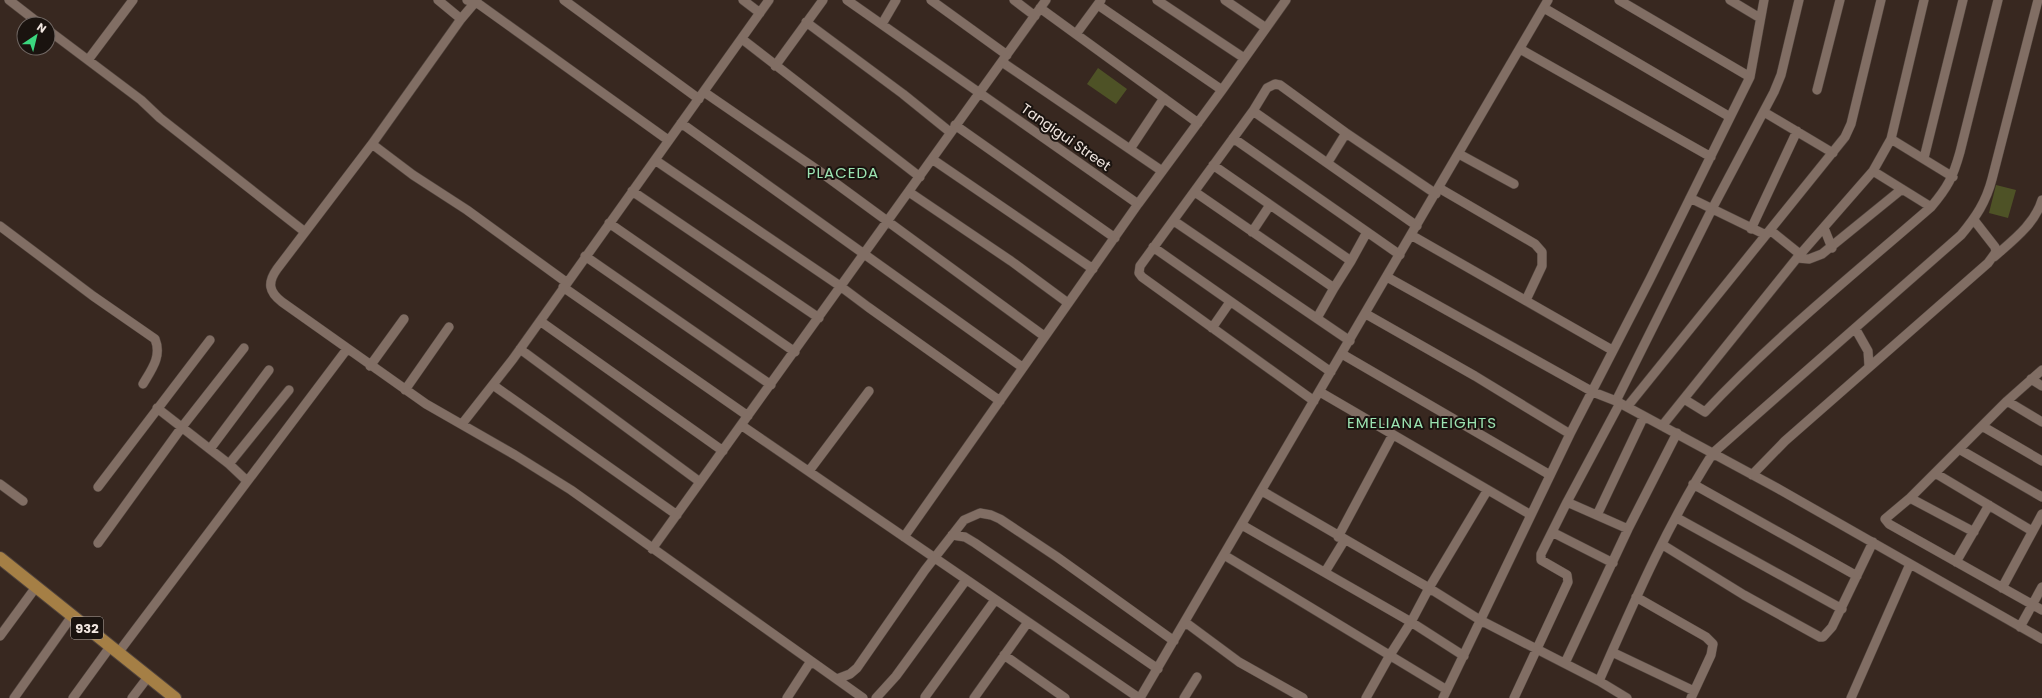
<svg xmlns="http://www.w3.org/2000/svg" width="2042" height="698" font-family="Poppins,sans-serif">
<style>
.grass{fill:#4e5226}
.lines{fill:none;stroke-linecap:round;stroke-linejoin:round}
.minor-casing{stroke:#51443d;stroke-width:10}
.major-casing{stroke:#51443d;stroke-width:14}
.minor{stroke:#816e64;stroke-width:9}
.major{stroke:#a57f45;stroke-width:12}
.labels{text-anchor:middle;stroke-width:4;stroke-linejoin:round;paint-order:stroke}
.shield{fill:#1a130f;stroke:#b0a7a1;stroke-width:1}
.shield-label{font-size:13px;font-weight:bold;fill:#f1e6e0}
.street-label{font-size:14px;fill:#f1e6e0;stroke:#1a130f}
.neighbourhood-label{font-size:15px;letter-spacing:1px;fill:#9be3b1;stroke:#1a130f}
</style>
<rect width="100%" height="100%" fill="#382820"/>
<path class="grass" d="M1098,68L1127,89L1116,104L1087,84Z
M1996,185L2016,190L2008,218L1989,213Z"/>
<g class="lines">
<defs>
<path id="minor" d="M9,0L40,24
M438,0L461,19
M467,0L476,2L668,140
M477,0L461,19L372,144L277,269C267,283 269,292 282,302L426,404L515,455L571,490L863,698
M564,0L699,99
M743,0L760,13
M847,0L1138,204
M931,0L1007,55
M1014,0L1035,16
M1157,0L1244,58
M1225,0L1266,28
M1619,0L1750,77
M1730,0L1760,18
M1098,5L1222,90
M1040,8L1198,123
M1544,8L1730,117
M806,22L903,94L950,132
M882,24L896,0
M48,30L141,100L160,118L305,232
M1076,34L1101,0
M742,39L920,177
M1520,49L1711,157
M88,60L133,0
M1002,62L1162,171
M775,66L823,0
M1817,90L1840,0
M704,92L819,171L1044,336
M1253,111L1267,88L1275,84L1280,85L1346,133L1436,194
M1764,112L1833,153
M681,123L1022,367
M955,125L1115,238
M1233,138L1400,255
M1891,139L1953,177
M372,144L413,175L467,210L566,282
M1130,149L1164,98
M1459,154L1514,184
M1924,158L1963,0
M932,159L1093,269
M655,160L840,286L868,307L1000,401
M1328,162L1346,133
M1213,165L1351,261L1367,232
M1873,171L1931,207
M1439,188L1535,244L1542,252V266L1526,300
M632,191L819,318
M909,192L1011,261L1068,303
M1195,192L1334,288L1351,261
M1690,198L1766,235
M1174,221L1350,341
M609,223L795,352
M0,226L93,296L155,339C162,356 152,369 143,384
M1824,228L1832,248
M1751,229L1797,131
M1770,230L1801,255
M1252,232L1270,205
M1411,235L1612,350
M1153,247L1331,372
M585,256L771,385
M1994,257C2012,241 2035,224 2042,200
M1797,258L1809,259L1822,254L1902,189
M1387,277L1593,392L1616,401L1777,488L2042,639
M563,287L748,416
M1366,314L1475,376L1570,434
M1317,318L1334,288
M540,321L723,451
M1212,328L1230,302
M1855,328L1868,351L1869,366
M520,349L700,482
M1342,354L1550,475
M370,366L404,319
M2042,370L2007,401L1910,498L1885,519L1889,524L2042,610
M2031,379L2042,386
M493,385L677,515
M405,390L449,327
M1320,392L1531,515
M1684,399L1705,412C1774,338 1854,274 1931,207C1948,187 1953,177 1960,152L1998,0
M1314,401L1142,277L1139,273L1140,266L1253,111L1417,226
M1616,401L1712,209L1774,92L1781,75L1799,0
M2007,401L2042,422
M1627,407L1845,137L1851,124L1881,0
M157,408L229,464L247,481
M462,424L513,359L769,0
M741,425L1139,698
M1662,426L1797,258L1873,171L1891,139L1924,0
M1982,426L2042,461
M210,449L269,370
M1959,449L2042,497
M229,464L289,390
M809,471L869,391
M1935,473L2032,531
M1752,475L1785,441L1988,263L1996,252L1995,247L1974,220
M0,484L23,501
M1693,484L1857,576
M98,487L210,340
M1262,491L1429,588L1480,620L1599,681L1627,698
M1910,498L1974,532
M1567,502L1628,529
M1597,515L1644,416
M1677,518L1842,609
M1242,525L1411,622L1464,656
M1552,532L1613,563
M952,535L965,537L975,543L1158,669
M904,537L1138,204L1222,90L1286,0
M1338,537L1392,436
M98,543L182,427L244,348
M1663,545L1744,595L1820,637H1823L1832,627L1873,542
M652,549L1046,0
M1224,555L1447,690
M1956,562L1989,505
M1325,572L1344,541
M2002,588L2042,514
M1636,597L1706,637L1713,644L1711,655L1691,698
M1185,622L1239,662L1303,698
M2020,627L2042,587
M0,636L36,587
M1612,652L1694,691
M118,653L347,349
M1004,655L1065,698
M1565,663L1628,529L1677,433
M837,679L850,674L857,668L925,570L964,520L980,513L991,515L1000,519L1057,557L1174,641
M1599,681C1633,604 1667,525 1713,453L1961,235C1976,217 1986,202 1992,179L2038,0
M925,697L995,600
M14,698L72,616
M73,698L110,647
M132,698L148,677
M787,698L811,661
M876,698L896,676L966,580
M974,698L1028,622
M1140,698L1548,0
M1184,698L1197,677
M1366,698L1390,655L1411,622L1429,588L1487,491
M1443,698L1570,434L1650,279L1750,77L1764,0
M1514,698L1568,582L1567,575L1541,560V554L1567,502L1620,403
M1851,698L1910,564"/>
<path id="major" d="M0,558L175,698"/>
</defs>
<use href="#minor" class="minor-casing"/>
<use href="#major" class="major-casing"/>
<use href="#minor" class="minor"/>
<use href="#major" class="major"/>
</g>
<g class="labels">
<rect class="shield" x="71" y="617" width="32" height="22" rx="3"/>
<g class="shield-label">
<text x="87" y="633">932</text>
</g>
<g class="street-label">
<text transform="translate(1066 137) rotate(35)" y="5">Tangigui Street</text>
</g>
<g class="neighbourhood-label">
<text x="843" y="178">PLACEDA</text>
<text x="1422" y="428">EMELIANA HEIGHTS</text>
</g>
</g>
<g transform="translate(36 36) rotate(35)"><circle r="19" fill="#1a130f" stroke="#706763"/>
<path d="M0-3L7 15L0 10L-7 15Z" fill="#3bd77f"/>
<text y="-6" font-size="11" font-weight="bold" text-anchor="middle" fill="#f1e6e0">N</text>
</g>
</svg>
